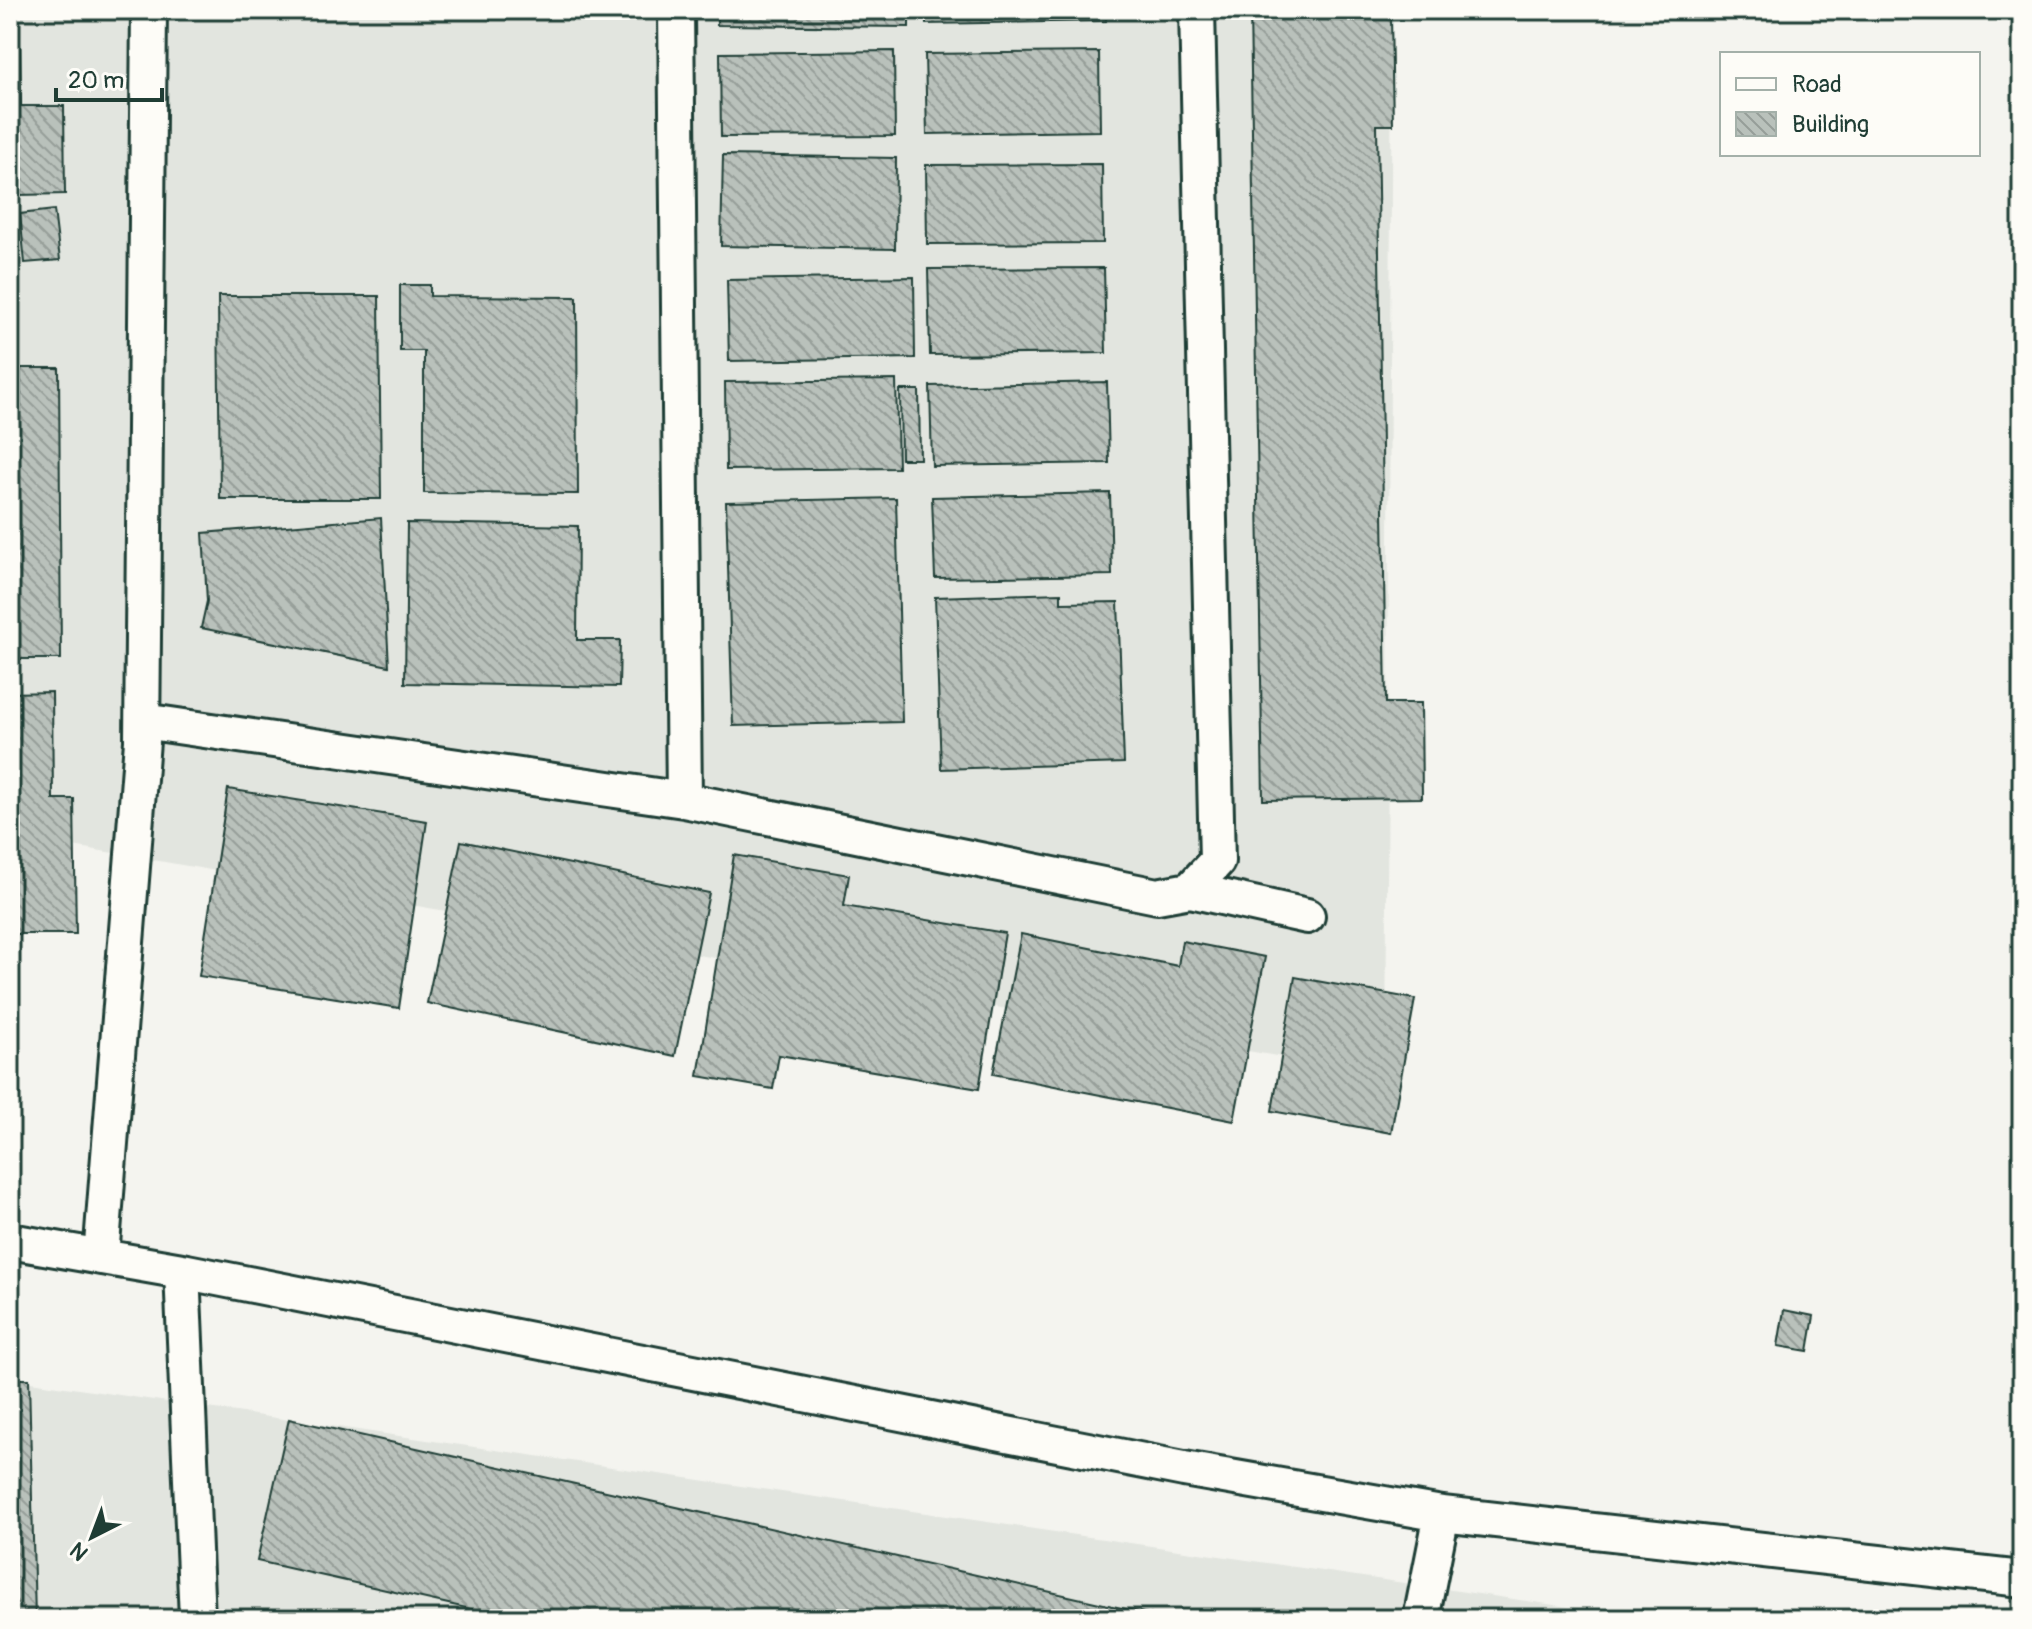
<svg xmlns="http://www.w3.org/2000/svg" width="2032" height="1629" font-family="Pangolin,sans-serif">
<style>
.built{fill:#e2e5df}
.building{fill:url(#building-back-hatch);stroke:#1f3d34;stroke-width:2}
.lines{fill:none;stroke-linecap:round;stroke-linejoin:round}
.minor-casing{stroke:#1f3d34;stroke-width:40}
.minor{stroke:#fdfcf7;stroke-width:34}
</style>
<defs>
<pattern id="building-back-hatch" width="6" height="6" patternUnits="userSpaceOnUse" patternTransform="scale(2)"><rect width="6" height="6" fill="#b9c1bb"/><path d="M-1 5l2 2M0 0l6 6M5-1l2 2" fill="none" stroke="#969e99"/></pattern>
</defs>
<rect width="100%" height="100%" fill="#f4f4ef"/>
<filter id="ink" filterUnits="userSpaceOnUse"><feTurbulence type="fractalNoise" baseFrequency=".0125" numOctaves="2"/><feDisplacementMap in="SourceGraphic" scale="16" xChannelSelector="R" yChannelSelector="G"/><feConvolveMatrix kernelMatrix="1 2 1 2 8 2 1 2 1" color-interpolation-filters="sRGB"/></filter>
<g filter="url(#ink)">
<path class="built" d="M10,10H1392L1386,1075L10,835Z
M10,1379L1650,1619H10Z"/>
<path class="building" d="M717,10H909V27L717,25Z
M926,10H1106V21L926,24Z
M1250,10H1367V16H1391L1393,125H1377L1386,703H1421L1422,798L1263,800Z
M10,48H20L21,106H64L65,194L19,195V182H10Z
M894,51L895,136L721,137L720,53Z
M1099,52L1100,131L927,134L925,54Z
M723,155L896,158L895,249L721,246Z
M1102,164L1103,243L927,244L926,165Z
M54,210L60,260L25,263L20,214Z
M1104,268L1106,353L930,355L928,269Z
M914,277L915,358L729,361L727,280Z
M400,285H430V296L577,297L578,494L424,493V351H400Z
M218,296H379L381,499H220Z
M10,368H59L61,659H10Z
M896,380L898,468L726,470L725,382Z
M1107,382L1109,463L932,466L930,386Z
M900,390H919L920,459H901Z
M1110,493L1112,575L935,578L932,497Z
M896,498L902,722L733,726L726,502Z
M381,518L389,666L201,628L207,601L203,533Z
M407,523L578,526L577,640H620L619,687L405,683Z
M1061,593V603L1118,602L1124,763L941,769L935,597Z
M52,692L53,799H74L76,934H10V693Z
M228,789L427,821L399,1008L199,976Z
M461,841L709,893L675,1056L427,1003Z
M734,855L849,875L844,906L1005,933L979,1089L779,1055L773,1089L698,1076Z
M1021,934L1178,966L1182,941L1265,957L1234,1121L993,1074Z
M1295,977L1415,999L1391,1133L1272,1111Z
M1784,1310L1814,1316L1808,1351L1778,1346Z
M10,1379H29L35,1619H10Z
M289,1419L1170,1619H515L257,1561Z"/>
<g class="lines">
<defs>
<path id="minor" d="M676,10L684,800
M143,721L684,800L1157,896L1190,890L1217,861L1197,10
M1190,890L1307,916
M10,1241L182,1271L1184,1469L1442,1514L2022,1579
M101,1257L142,741L149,10
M182,1271L197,1619
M1421,1619L1442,1514"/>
</defs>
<use href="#minor" class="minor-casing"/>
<use href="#minor" class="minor"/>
</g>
</g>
<rect width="2032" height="1629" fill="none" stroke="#fdfcf7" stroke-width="40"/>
<rect x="20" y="20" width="1992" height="1589" fill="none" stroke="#1f3d34" stroke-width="3" filter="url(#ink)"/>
<rect x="1720" y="52" width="260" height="104" fill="#fdfcf7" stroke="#a4b0a9" stroke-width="2"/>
<rect x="1736" y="78" width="40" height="12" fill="#fdfcf7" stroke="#a4b0a9" stroke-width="2"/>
<text x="1792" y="92" font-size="24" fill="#1f3d34">Road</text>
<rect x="1736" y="112" width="40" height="24" fill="url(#building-back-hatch)" stroke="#a4b0a9" stroke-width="2"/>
<text x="1792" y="132" font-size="24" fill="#1f3d34">Building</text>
<g transform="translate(92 1537) rotate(222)" stroke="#fdfcf7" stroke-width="6" paint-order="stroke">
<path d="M0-6L14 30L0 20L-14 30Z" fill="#1f3d34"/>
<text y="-12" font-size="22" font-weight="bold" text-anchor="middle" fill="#1f3d34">N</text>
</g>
<path d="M56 88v12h106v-12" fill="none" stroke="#1f3d34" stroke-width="4"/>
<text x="68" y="88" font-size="24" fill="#1f3d34" stroke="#fdfcf7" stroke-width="6" paint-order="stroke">20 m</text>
</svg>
